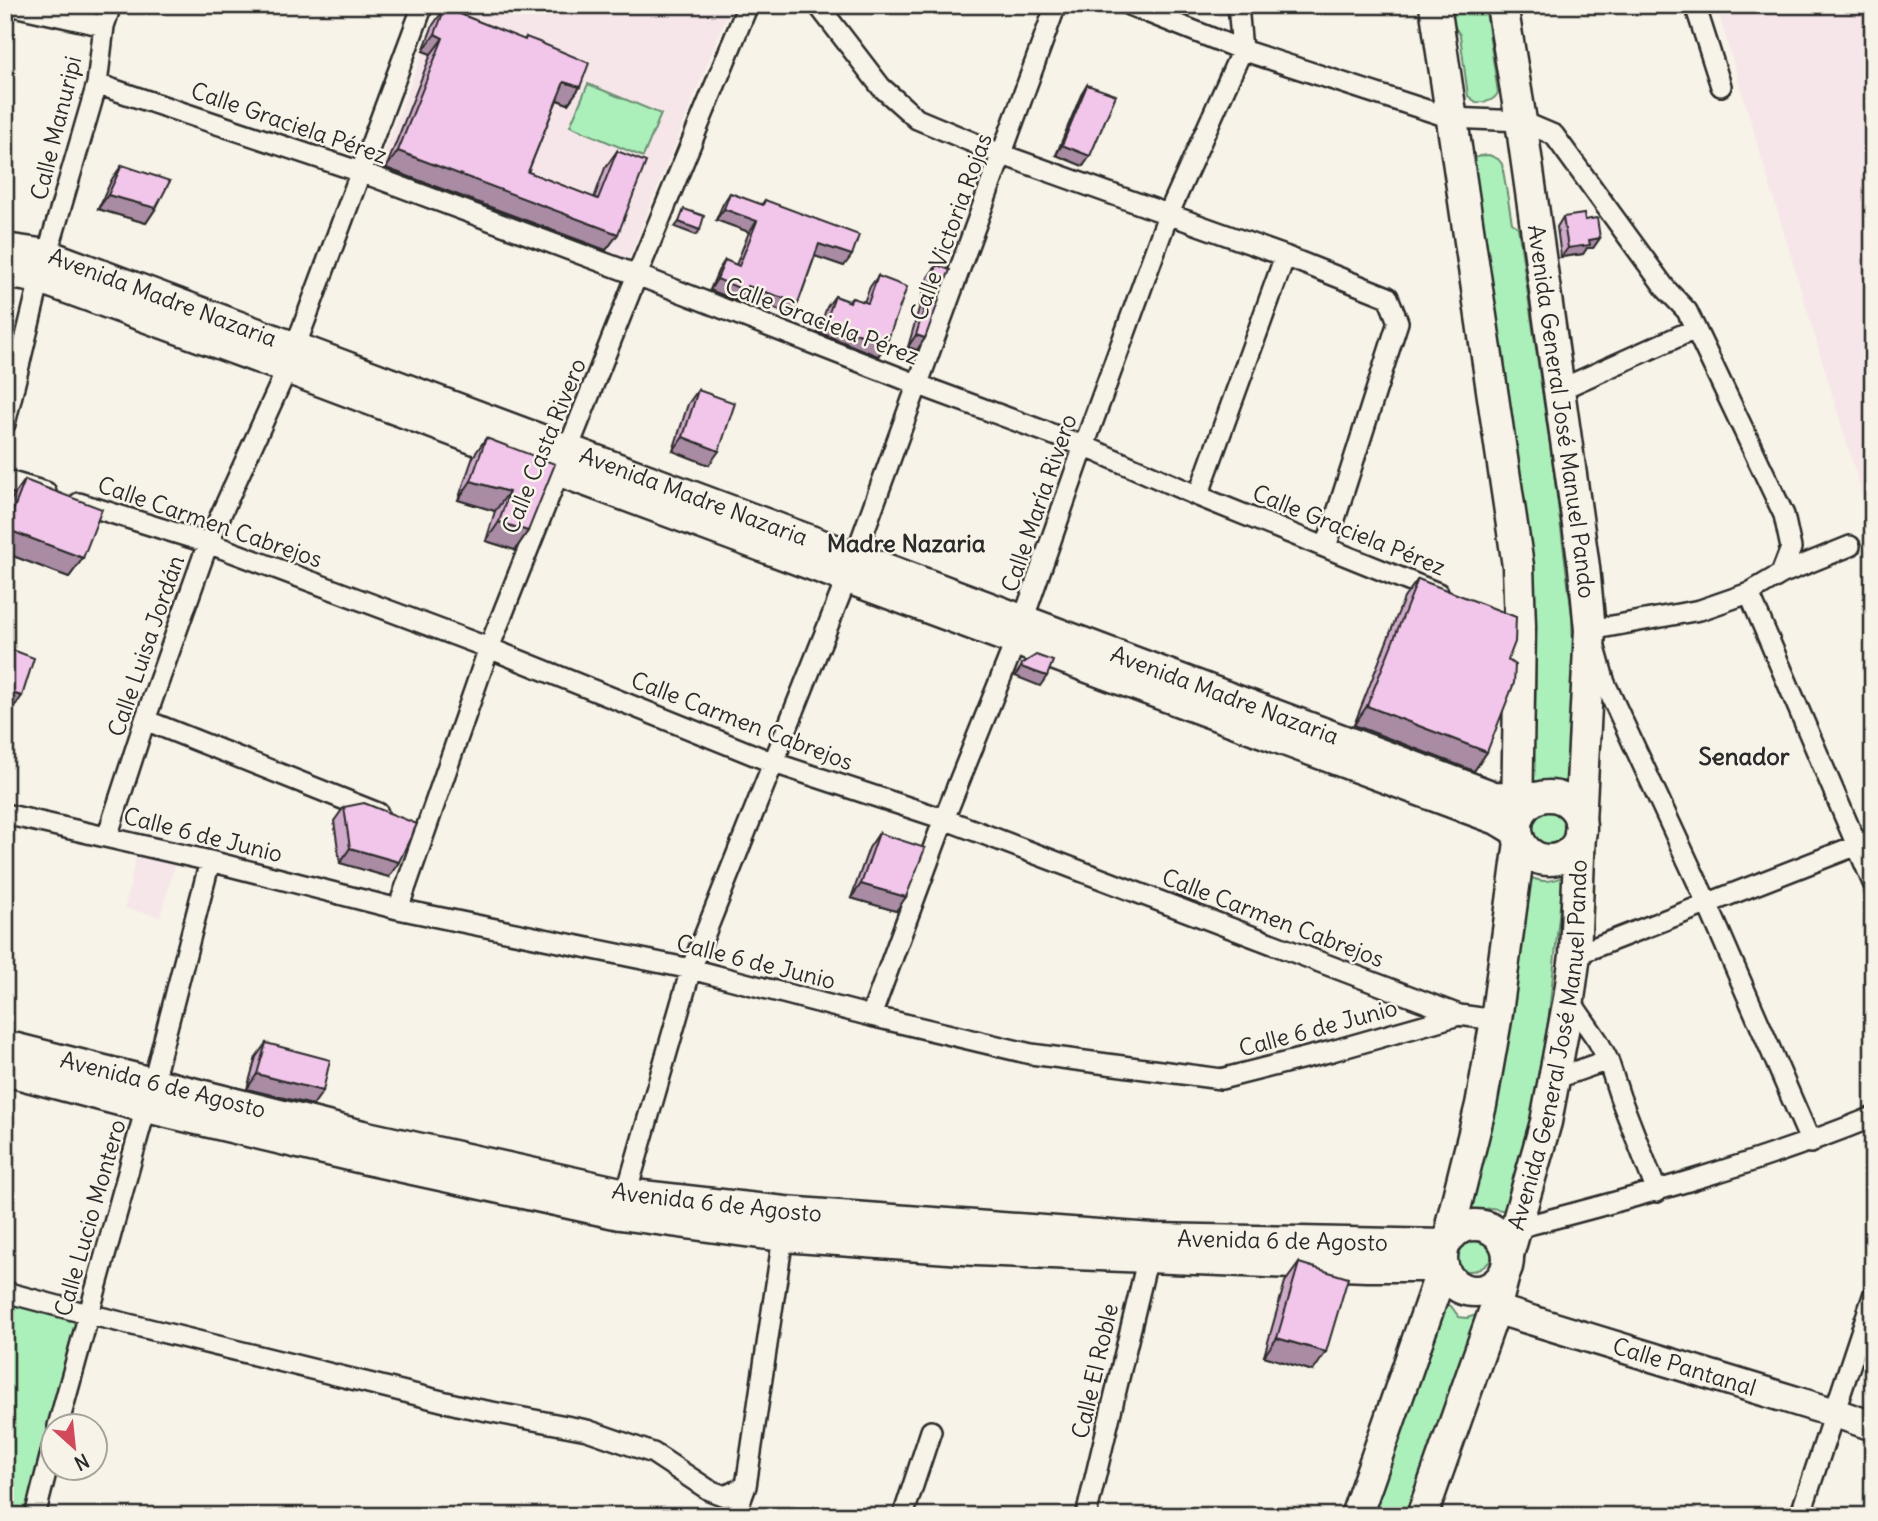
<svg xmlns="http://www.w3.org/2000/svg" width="1878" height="1521" font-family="Delius,sans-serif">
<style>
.built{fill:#f6e6e9}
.green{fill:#abf0ba;stroke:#6b8e72;stroke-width:2}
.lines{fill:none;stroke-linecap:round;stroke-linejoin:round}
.street-casing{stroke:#2b2b2b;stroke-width:24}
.secondary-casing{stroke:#2b2b2b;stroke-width:33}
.primary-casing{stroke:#2b2b2b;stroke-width:35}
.street{stroke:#f7f3e8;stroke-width:19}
.secondary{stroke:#f7f3e8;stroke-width:28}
.primary{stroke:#f7f3e8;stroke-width:30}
.wall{fill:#d0aaca;stroke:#2b2b2b;stroke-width:2}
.shaded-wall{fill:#a98ba4;stroke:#2b2b2b;stroke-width:2}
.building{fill:#f2c6eb;stroke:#2b2b2b;stroke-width:2}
.labels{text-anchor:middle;stroke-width:5;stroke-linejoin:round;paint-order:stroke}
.street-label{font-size:23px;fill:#2b2b2b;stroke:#f7f3e8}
.neighbourhood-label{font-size:24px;font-weight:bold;fill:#2b2b2b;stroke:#f7f3e8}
</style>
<rect width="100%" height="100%" fill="#f7f3e8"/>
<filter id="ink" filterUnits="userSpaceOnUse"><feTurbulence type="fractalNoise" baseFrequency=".0143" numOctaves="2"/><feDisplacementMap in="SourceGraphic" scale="14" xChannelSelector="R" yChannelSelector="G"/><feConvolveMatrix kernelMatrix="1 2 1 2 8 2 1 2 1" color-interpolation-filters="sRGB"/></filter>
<g filter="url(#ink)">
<path class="built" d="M441,5H731L628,261L379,166Z
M1716,5H1873V531L1784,233Z
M138,848L177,858L160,917L125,908Z"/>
<path class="green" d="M1447,5H1485L1498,93C1493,102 1485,103 1476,102L1468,96L1460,35L1449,18Z
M588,84L661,114L643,157L570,126Z
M1489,155L1498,159L1502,164L1512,223L1518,227L1554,473L1572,616L1573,653L1570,788C1553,781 1546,781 1528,787L1535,716L1536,649L1529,577L1471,161L1479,156Z
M1532 827a18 18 0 1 1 36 0a18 18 0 1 1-36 0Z
M1526,876C1542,882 1546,883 1563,877L1545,1053L1511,1212L1492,1208L1466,1212Z
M1475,1232L1483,1233L1495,1239C1500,1255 1485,1272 1468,1271C1462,1271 1457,1267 1452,1264L1450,1252L1466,1233Z
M5,1297L78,1316L24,1516H5Z
M1441,1303L1451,1306L1459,1317L1467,1318L1479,1314L1410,1516H1372Z"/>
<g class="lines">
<defs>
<path id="street" d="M9,5L104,26
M818,5L881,87L917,119L1003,155L1285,256L1388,297L1398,322L1326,547
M1129,5L1242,50L1451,118L1521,121L1554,135L1666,289L1687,311L1784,515L1791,548L1781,574
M1695,5L1721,86
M97,84L361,172L637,275L919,385L1084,446L1198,496L1438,593
M1559,390L1695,329
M5,424L40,279L97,84L104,26L111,5
M5,480L46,492
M1198,496L1285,256
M79,503L208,543L489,648L774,763L944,819L1459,1015
M1749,593L1873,883
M145,720L378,813
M5,814L210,861L398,909L691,969L871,1016L1031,1054L1221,1079L1332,1051L1459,1015L1496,1020
M107,837L145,720L208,543L287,369L423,5
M398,909L489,648L637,275L748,5
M1575,955L1873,839
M1569,999L1598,1041L1608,1060L1620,1097L1657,1192
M871,1016L944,819L1016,640L1084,446L1168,215L1242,50L1238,5
M1554,1079L1608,1060
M1811,1143L1707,903L1605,683L1590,630L1700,610L1749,593L1781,574L1850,546
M623,1205L691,969L847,578L1056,5
M1494,1231L1517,1228C1638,1197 1757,1164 1873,1117
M5,1292L88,1314L466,1407L587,1430L653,1453L709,1490L725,1496L746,1486L783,1237
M58,1426L153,1082L210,861
M35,1516L52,1449
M735,1516L746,1486
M903,1516L931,1431
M1086,1516L1150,1248
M1800,1516L1873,1296"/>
<g id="secondary">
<path id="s1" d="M5,248L47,254L1494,796L1539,797"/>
<path d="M5,273L40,279L287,369L560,472L1497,820L1517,832"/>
<path id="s2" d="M5,1045L367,1136L625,1193L785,1211L1152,1238L1446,1244"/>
<path d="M5,1071L146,1108L366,1160L620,1215L783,1237L976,1251L1367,1267H1443"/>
<path id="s3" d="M1495,1309L1835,1413L1873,1426"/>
</g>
<g id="primary">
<path d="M1435,5L1518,566L1520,626L1517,821"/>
<path id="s4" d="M1502,5L1521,121L1584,567L1590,630L1580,822"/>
<circle cx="1549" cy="828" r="32"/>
<circle cx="1475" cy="1258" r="33"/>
<path d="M1452,1235V1221L1481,1105L1496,1020L1520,842"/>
<path id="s5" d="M1508,1255L1546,1122L1569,999L1575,955L1580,832"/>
<path d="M1356,1516L1443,1267"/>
<path d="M1422,1516L1495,1309L1504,1275"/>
</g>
</defs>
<use href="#street" class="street-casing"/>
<use href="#secondary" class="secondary-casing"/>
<use href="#primary" class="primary-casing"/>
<use href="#street" class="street"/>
<use href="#secondary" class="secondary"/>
<use href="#primary" class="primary"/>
</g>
<path class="wall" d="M445,8L524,40L526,37L580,87L568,104L557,100L528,172L594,198L605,168L617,151L618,234L606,250L386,168L431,54L423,51L433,25Z
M1087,85L1090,156L1083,166L1056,155L1081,95Z
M122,165L156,208L146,223L98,209L112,179Z
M730,193L761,205L765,200L844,266L815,256L798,303L790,314L742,297L738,301L710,290L718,271L725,260L736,265L749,232L716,220L723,204Z
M1563,217L1585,220L1600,238L1593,248H1587L1583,254L1561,257L1557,227Z
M937,265L938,299L925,338L917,350L908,347L928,277Z
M878,276L886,345L878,356L818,332L827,307L835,296L849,301L852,298L864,302L870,287Z
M698,390L709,465L673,451L688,404Z
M486,438L528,531L515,550L486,541L495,511L458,500L473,457Z
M25,480L83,558L69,577L5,553V515L12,498Z
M1418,579L1508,660L1487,752L1474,771L1354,725L1404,598Z
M344,807L389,877L340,863L334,821Z
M879,833L896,911L851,898L869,848Z
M266,1043L313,1105L247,1089L256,1057Z
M1299,1263L1313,1371L1264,1356L1285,1282Z"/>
<path class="shaded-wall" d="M435,34L443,38L431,54L423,51Z
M564,82L580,87L568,104L553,98Z
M1062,145L1090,156L1083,166L1056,155Z
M398,151L618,234L606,250L386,168Z
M108,195L156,208L146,223L98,209Z
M724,209L757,221L749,232L716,220Z
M679,222L700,230L696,235L675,227Z
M1600,238L1593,248H1587L1583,254L1561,257L1568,248L1589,240Z
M819,244L852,255L844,266L812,255Z
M717,279L748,286L798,303L790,314L742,297L738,301L710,290Z
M826,321L886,345L878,356L818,332Z
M916,335L925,338L917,350L908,347Z
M683,437L719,451L709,465L673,451Z
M471,481L509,492L495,511L458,500Z
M499,522L528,531L515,550L486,541Z
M6,529L83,558L69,577L5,553Z
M1021,667L1047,676L1040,686L1015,676Z
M5,691L22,696L12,710L5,708Z
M1367,706L1487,752L1474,771L1354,725Z
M350,848L399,862L389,877L340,863Z
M861,884L906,897L896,911L851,898Z
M257,1074L323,1091L313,1105L247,1089Z
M1277,1338L1326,1352L1313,1371L1264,1356Z"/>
<path class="building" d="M445,8L525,40L526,37L539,42L589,63L580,87L564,82L528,172L598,199L617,151L646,162L618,234L398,151L443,38L435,34Z
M1087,85L1116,95L1090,156L1062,145Z
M122,165L170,181L156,208L108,195Z
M730,193L763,205L765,200L859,235L852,255L819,244L798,303L748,286L746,291L717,279L725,260L739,266L757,221L724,209Z
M684,209L704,216L700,230L679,222Z
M1584,214L1585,220L1597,218L1600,238L1589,240L1590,245L1568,248L1563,217Z
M937,265L950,270L938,299L939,300L925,338L916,335Z
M5,275H14L10,304L5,303Z
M878,276L907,287L886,345L826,321L835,296L850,302L852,298L868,303Z
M698,390L735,403L719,451L683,437Z
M486,438L555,464L528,531L499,522L509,492L471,481Z
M25,480L102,509L83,558L6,529Z
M1418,579L1516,617L1515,642L1508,660L1515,665L1514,683L1487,752L1367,706Z
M5,647L34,658L22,696L5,691Z
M1036,655L1053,661L1047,676L1021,667L1022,664Z
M364,803L417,824L399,862L350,848L344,807Z
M879,833L925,848L906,897L861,884Z
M266,1043L330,1060L323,1091L257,1074Z
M1299,1263L1348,1278L1326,1352L1277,1338Z"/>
</g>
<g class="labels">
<g class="street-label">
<text transform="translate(289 123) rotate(19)" y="8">Calle Graciela Pérez</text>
<text transform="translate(56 128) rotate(-76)" y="8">Calle Manuripi</text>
<text transform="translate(951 227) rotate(-70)" y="8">Calle Victoria Rojas</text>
<text dy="8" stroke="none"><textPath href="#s1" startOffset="166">Avenida Madre Nazaria</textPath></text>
<text transform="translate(822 321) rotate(21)" y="8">Calle Graciela Pérez</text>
<text dy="8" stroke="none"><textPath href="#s4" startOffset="411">Avenida General José Manuel Pando</textPath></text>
<text transform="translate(544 446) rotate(-68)" y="8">Calle Casta Rivero</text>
<text dy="8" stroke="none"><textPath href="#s1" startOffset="733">Avenida Madre Nazaria</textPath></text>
<text transform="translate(1039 503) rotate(-71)" y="8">Calle María Rivero</text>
<text transform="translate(210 522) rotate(19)" y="8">Calle Carmen Cabrejos</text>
<text transform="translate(1349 530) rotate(22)" y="8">Calle Graciela Pérez</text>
<text transform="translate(146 646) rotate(-71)" y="8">Calle Luisa Jordán</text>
<text dy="8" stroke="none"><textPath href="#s1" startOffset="1300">Avenida Madre Nazaria</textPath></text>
<text transform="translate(742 721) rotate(21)" y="8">Calle Carmen Cabrejos</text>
<text transform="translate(203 835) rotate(14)" y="8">Calle 6 de Junio</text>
<text transform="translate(1273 918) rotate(21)" y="8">Calle Carmen Cabrejos</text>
<text transform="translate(756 962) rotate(14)" y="8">Calle 6 de Junio</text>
<text transform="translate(1318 1028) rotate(-15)" y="8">Calle 6 de Junio</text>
<text dy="8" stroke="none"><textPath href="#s5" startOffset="215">Avenida General José Manuel Pando</textPath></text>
<text dy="8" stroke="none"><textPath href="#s2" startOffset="163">Avenida 6 de Agosto</textPath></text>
<text dy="8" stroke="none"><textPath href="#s2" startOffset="730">Avenida 6 de Agosto</textPath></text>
<text transform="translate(90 1218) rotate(-74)" y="8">Calle Lucio Montero</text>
<text dy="8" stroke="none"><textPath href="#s2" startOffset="1297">Avenida 6 de Agosto</textPath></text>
<text dy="8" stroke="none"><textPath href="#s3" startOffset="198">Calle Pantanal</textPath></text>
<text transform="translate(1095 1371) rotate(-77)" y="8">Calle El Roble</text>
</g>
<g class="neighbourhood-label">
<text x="906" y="552">Madre Nazaria</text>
<text x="1744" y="765">Senador</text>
</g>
</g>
<rect width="1878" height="1521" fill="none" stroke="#f7f3e8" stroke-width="28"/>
<rect x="14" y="14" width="1850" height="1493" fill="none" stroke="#2b2b2b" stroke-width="2.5" filter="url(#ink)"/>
<g transform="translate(74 1447) rotate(153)"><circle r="33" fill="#f7f3e8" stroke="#a5a39c" stroke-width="2"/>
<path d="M0-5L12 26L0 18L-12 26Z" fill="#d1495b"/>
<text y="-10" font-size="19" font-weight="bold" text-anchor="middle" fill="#2b2b2b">N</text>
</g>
</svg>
